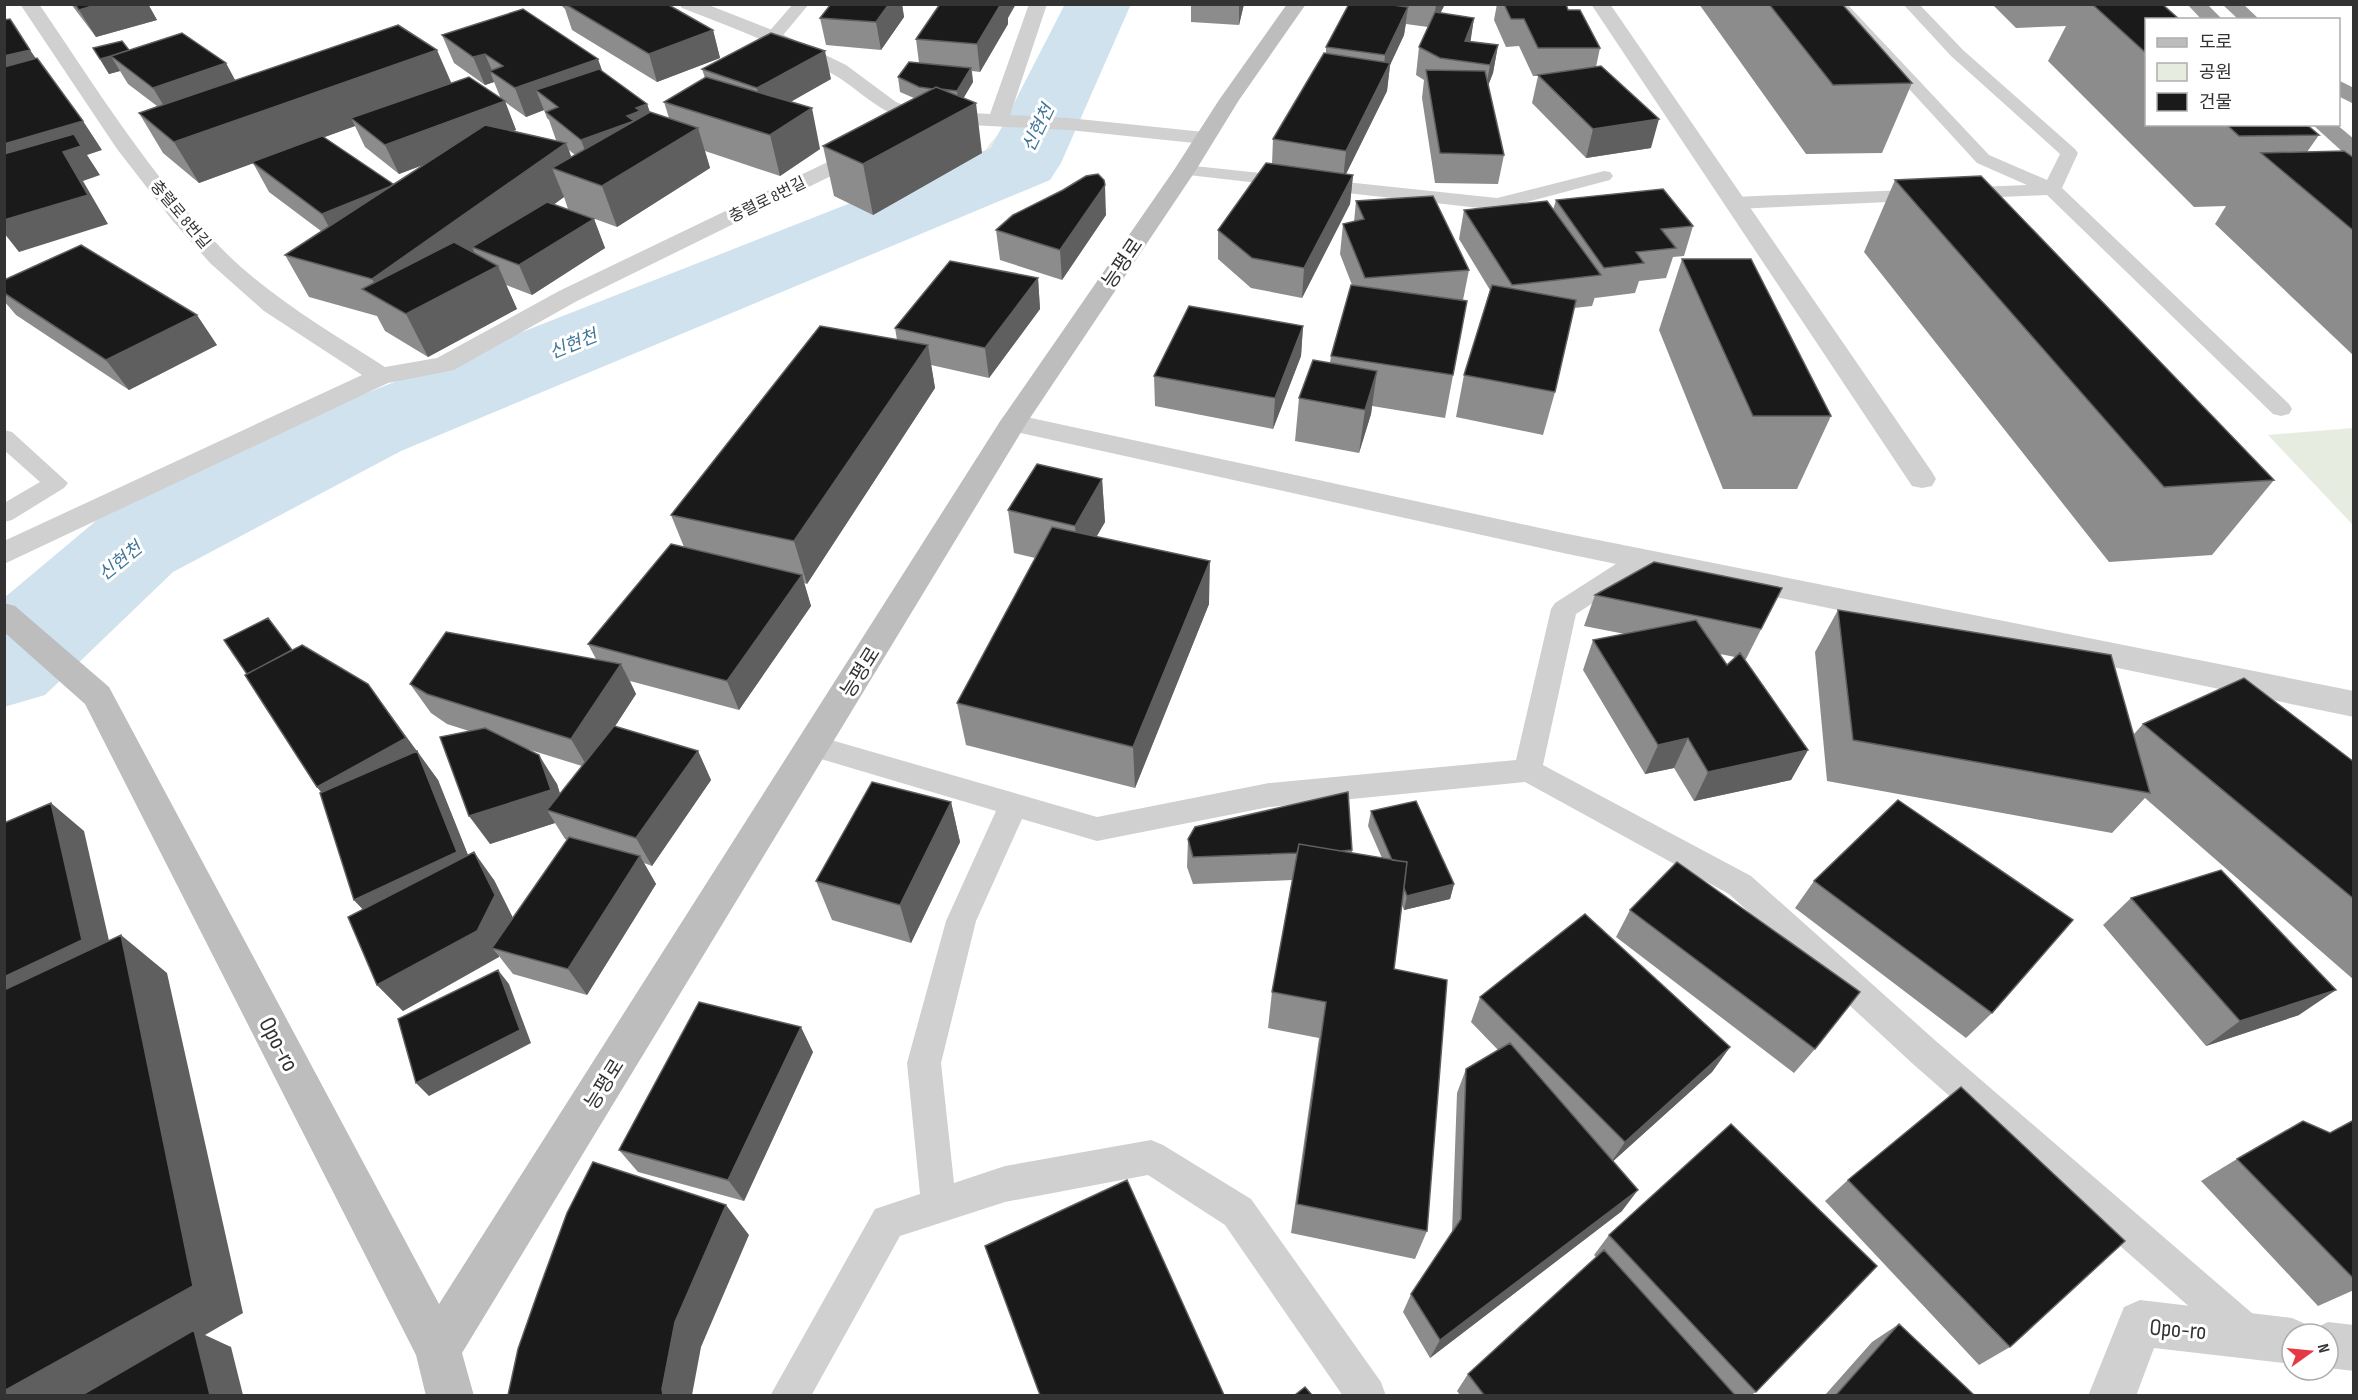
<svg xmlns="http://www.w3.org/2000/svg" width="2358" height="1400" font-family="'Sofia Sans Condensed','Noto Sans KR',sans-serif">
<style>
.green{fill:#e6ecdf}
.water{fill:#cfe2ee}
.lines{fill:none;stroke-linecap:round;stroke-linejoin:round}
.river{fill:#cfe2ee;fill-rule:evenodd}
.lane{fill:#d0d0d0;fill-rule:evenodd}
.street{fill:#d0d0d0;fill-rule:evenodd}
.secondary{fill:#bdbdbd;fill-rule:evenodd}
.highway{fill:#9a9a9a;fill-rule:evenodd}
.wall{fill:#8c8c8c;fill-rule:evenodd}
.shaded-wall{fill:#5f5f5f}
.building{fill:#1a1a1a;stroke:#5f5f5f;stroke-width:1.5}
.labels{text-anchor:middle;stroke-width:6;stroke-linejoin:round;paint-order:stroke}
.far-street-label{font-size:16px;fill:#333;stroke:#fff}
.far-water-label{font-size:18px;font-style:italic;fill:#3f7597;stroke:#fff}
.street-label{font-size:20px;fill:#333;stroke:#fff}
.near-street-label{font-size:24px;fill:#333;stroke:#fff}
</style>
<rect width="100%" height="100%" fill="#fff"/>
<path class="green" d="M1005,126L1035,130L1020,162L805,249L800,248L877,215L983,155L989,145Z
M2353,428H2354L2353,525L2268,435Z
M291,463V466L173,525L131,540L72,571L81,553L89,547Z"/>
<path class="water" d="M174,526C158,553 124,591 96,603L70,579L72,571L139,537Z"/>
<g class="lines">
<path class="river" d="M1065,4H1131L1061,163L1050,180L401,451L173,572L45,695L4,707V598L97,520L331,407L991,148Z"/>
<path class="lane" d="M793,4H809L779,40H767L765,37L767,34Z
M1831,4H1847L1989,155L2047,180L2060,154L1951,56L1903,4H1919L1963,50L2075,149L2078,153L2062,188L2289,404L2292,409L2289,414L2281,416L2273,414L2047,195L1734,209L1727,207L1725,203L1727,199L1734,197L2027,185L1977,163Z
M1185,165L1497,198L1604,171L1610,172L1613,176L1610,180L1497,210L1179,174L1176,170L1179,166Z
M4,430L12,432L68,483L64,488L12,520L4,522V503L40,482L4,450Z
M1642,550L1651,553L1654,559L1651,565L1576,614L1543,765L1751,876L1937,1042L2260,1320L2266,1333L2260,1346L2247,1352L2234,1346L1913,1064L1729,894L1525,782L1269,807L1097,841L1022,819L976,921L941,1063L954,1183L1005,1166L1151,1140L1163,1145L1251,1199L1381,1382L1386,1396H1343L1225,1225L1148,1175L1005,1202L900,1236L811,1396H770L875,1209L920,1194L907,1063L946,921L996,811L804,754L800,746L804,738L814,735L1097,817L1269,783L1516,760L1551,609L1555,603L1633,553Z"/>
<path class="street" d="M20,4H39C97,89 153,180 226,253C273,299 330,332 385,367L437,358L559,291L884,135L902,118C870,106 856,86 829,72C781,46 732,27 682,8L679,4H706L780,33L846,65L896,102L925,114L933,111L990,114L1029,4H1047L1010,115L1069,118L1204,132L1211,134L1215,138L1211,142L1204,144L1069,130L933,123L924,119L898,143L577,301L454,370L388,383L4,564V541L362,375L264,311L210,263L172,220L117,149Z
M1591,4H1610L1932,472L1936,479L1932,486L1922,488L1912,486Z
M1013,414L1563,533L2354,691V717L1563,553L1003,429L999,423L1003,417Z
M2140,1300L2292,1318L2308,1325L2311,1330L2328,1322L2354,1325V1371L2328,1368V1334H2292V1364L2154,1348L2136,1396H2088L2124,1307Z"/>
<path class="secondary" d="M1287,4H1306L1239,100L1196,170L1026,424L462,1353L474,1396H426L416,1355L85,704L4,632V603L15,606L109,687L439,1304L999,423L1174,170L1219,100Z"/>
<path class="highway" d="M2187,4H2207L2223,20H2202Z
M2222,4H2243L2260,20H2239Z
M2338,80L2354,88V104L2338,96Z
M2312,124H2336L2354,139V156L2346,155Z"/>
</g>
<path class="wall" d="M71,4H148L157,20L96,37Z
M560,4H667L713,30L720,58L657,82L572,30L565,9Z
M831,4H902L904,17L881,50L826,45L820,18Z
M1191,4H1244L1239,25L1191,22Z
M1349,4H1445L1440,13L1474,18L1470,41L1498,45L1493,73L1488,86L1504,155L1498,184L1435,183L1422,98L1424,80L1416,75L1419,47L1428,27L1406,24L1404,35L1390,65L1387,91L1346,174L1353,175L1350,204L1302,298L1251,288L1218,259V230L1272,164L1273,139L1326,53V47Z
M1497,4H1566L1568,10L1600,48L1596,67L1651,148L1586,158L1532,103L1538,76H1533L1519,46L1506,47L1494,20Z
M1699,4H1842L1912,83L1882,153L1806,154Z
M1992,4H2162L2146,20V124H2306L2319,135L2307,152L2354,158V356L2215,224L2226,206L2194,207L2048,61L2066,26L2016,28Z
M1008,18V24L980,72L972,71L973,82L963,98L982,153L873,215L834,196L823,146L914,98L900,92L898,77L919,63L916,39Z
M442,35L603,72L647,104L650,112L669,118L664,102L705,78L702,69L831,79L790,102L820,149L780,176L705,151L710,168L617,227L568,209L564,197L554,204L594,219L605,248L532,295L506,285L517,309L428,357L385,331L377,316L309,297L285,255L321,231L269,192L253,163L199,183L163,153L139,113L157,106L128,84L120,71L109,74L93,48L129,50L235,80L451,83L501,99L494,82L485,85L454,63ZM505,102L526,117L544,110L547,118L549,120L556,140L558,141L513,131L516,130ZM355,126L365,147L399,174L423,165L393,184L324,137ZM569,150L575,155L571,157Z
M1895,180L2274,480L2212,555L2109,562L1864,252Z
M1556,200L1693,226L1684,256L1673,257L1666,278L1639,281L1635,293L1595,298V297L1592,306L1574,308L1555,392L1543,435L1456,417L1464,375L1490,290L1459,239L1464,210H1553Z
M1356,201L1469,270L1463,300L1467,301L1445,418L1372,406L1371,414L1359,453L1295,441L1299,398L1330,363L1331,356L1352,285L1340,254L1343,224L1354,222Z
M1106,215L1062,280L1000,260L996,230Z
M1682,259L1831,416L1797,489H1723L1659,330Z
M1038,278L1040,309L989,378L931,365L935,388L807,584L804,583L811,606L739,710L630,681L636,694L615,726L698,751L711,780L652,866L644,863L656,884L587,995L513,974L499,956L403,1011L377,985L363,909L354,900L321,792L317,787L247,674L268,618L292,650L417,751L438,780L468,855L494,880L513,918L567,840L565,839L555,823L490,844L469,731L447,724L431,713L410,684L596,659L588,644L684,547L671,515L897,340L895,328ZM527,749L582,766L560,794L557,784Z
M4,280L217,345L129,390L16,315L4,301Z
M1303,326L1301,356L1273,429L1155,406L1154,376Z
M1102,479L1105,522L1096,537L1209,604L1135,788L966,745L957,703L1035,558L1014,553L1008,510Z
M1782,588L1746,659H1744L1808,750L1791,780L1694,801L1674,768L1645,774L1583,670L1593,640L1625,634L1584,626L1595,595ZM1720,654L1735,657L1727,665Z
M1838,610L2134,734L2143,724L2354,762V980L2145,798L2112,833L1827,781L1815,652Z
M951,802L960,842L911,943L832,920L816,881Z
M1371,811L1454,884L1450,899L1404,910L1402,905L1394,969L1427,1231L1415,1259L1291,1233L1319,1038L1268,1028L1272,992L1292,880L1193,884L1187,867L1188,839L1352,850V853L1382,858L1368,826Z
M1814,881L1992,1013L1966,1038L1795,908Z
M2131,898L2299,1015L2206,1046L2103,925Z
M1630,910L1815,1049L1794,1073L1616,937Z
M1480,997L1730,1047L1712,1072L1613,1161L1622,1211L1430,1358L1403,1312L1411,1294L1452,1233L1457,1093L1466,1069L1498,1050L1471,1022Z
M813,1052L744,1201L638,1172L619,1150Z
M2354,1120V1290L2318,1306L2201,1181L2237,1159L2330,1133Z
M1848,1180L2010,1347L1979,1365L1825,1201Z
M1609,1235L1756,1392L1751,1395H1460L1457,1391L1468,1374L1596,1257L1594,1255Z
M1899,1324L1974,1395H1825L1872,1342Z"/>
<path class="shaded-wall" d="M99,4H148L157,20L96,37L79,10Z
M889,4H902L904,17L881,50L876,22Z
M1001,4H1016L1008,18V24L980,72L977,44Z
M1239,4H1244L1239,25Z
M1436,4H1445L1433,28Z
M1408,7L1404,35L1390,65L1387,91L1343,180L1346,151L1383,78L1385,55Z
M1474,18L1470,45L1465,41Z
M713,30L720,58L657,82L649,54Z
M1498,45L1493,73L1485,93L1490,65Z
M30,50L49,77L4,89V56Z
M437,50L454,89L351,118L355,126L199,183L174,142Z
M825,51L831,79L764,117L757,88Z
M485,54L493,73L490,71L494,82L485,85L473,57Z
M111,56L120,71L109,74L100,59Z
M598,59L608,87L536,90L544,110L526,117L515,88Z
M226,63L241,91L170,116L153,88Z
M971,68L973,82L959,106L957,91Z
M505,101L516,130L399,174L385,145Z
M976,103L982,153L873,215L863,164Z
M647,104L656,132L592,169L581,140L627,116L636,108Z
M812,108L820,149L780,176L770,135Z
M1659,119L1651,148L1586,158L1593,129Z
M83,121L102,150L87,155L100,175L83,181L108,224L19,252L4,233V144Z
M698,128L710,168L617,227L602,186Z
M566,143L579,177L552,168L564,197L488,253L472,247L478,260L384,302L372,279Z
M1353,175L1350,204L1302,298L1304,268Z
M394,185L338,244L322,214Z
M1105,185L1106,215L1062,280L1060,250Z
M594,219L605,248L532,295L519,265Z
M498,266L517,309L428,357L406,314Z
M1038,278L1040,309L989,378L985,348Z
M197,315L217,345L129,390L106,360Z
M1303,326L1301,356L1273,429L1275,398Z
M928,345L935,388L807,584L794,541Z
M1377,371L1371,414L1359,453L1365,410Z
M1102,479L1105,522L1078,569L1075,526Z
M1210,561L1209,604L1135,788L1133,747Z
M802,575L811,606L739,710L727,681Z
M621,664L636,694L588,768L571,739Z
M368,684L438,780L478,880L379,927L354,900L341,816L317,787Z
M1688,738L1674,768L1645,774L1658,745Z
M1808,750L1791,780L1694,801L1708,772Z
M698,751L711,780L652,866L636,838Z
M539,755L557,784L568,819L567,817L547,810L555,823L490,844L469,816Z
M951,802L960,842L911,943L900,905Z
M51,803L84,831L115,967L4,1010V977Z
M474,852L494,880L515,922L492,948L499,956V957L403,1011L377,985Z
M640,856L656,884L587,995L568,969Z
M1454,884L1450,899L1404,910L1407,896Z
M121,935L167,973L243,1313L205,1335L231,1347L243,1395H4V1391Z
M498,970L509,984L531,1043L429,1096L416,1083Z
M2336,990L2299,1015L2206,1046L2240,1021Z
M801,1027L813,1052L744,1201L728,1180Z
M1730,1047L1712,1072L1610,1164L1625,1142Z
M1638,1190L1622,1211L1430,1358L1440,1340Z
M726,1205L749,1235L701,1347L692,1395H663L662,1389L675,1322Z"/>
<path class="building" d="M75,4H99L79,10Z
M565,4H667L713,30L649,54Z
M831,4H889L876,22L820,18Z
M940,4H1001L977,44L916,39Z
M1349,4H1385L1408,7L1385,55L1326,47Z
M1504,4H1566L1568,10H1580L1600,48H1538L1524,19H1511Z
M1769,4H1842L1912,83L1833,85Z
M2092,4H2162L2180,20H2146V53Z
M523,9L598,59L515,88L490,71L503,66L485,54L473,57L442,35Z
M1435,12L1474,18L1465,41L1498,45L1490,65L1440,58L1419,47Z
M10,19L30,50L4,56V20Z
M398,25L437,50L174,142L139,113Z
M182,33L226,63L153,88L111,56Z
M771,33L825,51L757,88L702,69Z
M122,41L129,50L111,56L100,59L93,48Z
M1324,53L1390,63L1346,151L1273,139Z
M37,58L83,121L4,144V67Z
M909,62L971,68L957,91L941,89L936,87L933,89L919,87L898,77Z
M1601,66L1659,119L1593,129L1538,75Z
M599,69L647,104L636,108L640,111L627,116L634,121L581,140L546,112L558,107L536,90Z
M1426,70L1485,71L1504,155L1440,153Z
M469,77L505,101L385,145L351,118Z
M706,77L812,108L770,135L664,102Z
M936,87L976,103L863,164L823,146Z
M650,112L698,128L602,186L552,168Z
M2226,124H2306L2319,135L2239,136Z
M485,125L566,143L372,279L285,255Z
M74,134L81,146L63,152L88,195L4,220V154Z
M322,136L393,184L389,187L322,214L252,162Z
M2344,151L2354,158V231L2261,153Z
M1266,163L1353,175L1304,268L1252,258L1218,230Z
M1098,174L1104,180L1105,185L1060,250L996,230L1013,215L1063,190L1086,176Z
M1981,176L2274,480L2164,487L1895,180Z
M1663,189L1693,226L1661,229L1676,248L1636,252L1644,263L1604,268L1556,200Z
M1433,196L1469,270L1365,278L1343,224L1364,219L1356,201Z
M1547,201L1601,275L1512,285L1464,210Z
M547,202L594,219L519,265L472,247Z
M454,242L498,266L406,314L362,289Z
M81,245L197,315L106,360L4,293V280Z
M1682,259H1751L1831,416H1753Z
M950,261L1038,278L985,348L895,328Z
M1351,285L1467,301L1453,375L1331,356Z
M1492,285L1576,300L1555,392L1464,375Z
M1189,306L1303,326L1275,398L1154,376Z
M820,326L928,345L794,541L671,515Z
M1313,360L1377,371L1365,410L1299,398Z
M1037,464L1102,479L1075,526L1008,510Z
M1052,527L1210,561L1133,747L957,703Z
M671,544L802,575L727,681L588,644Z
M1654,562L1782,588L1761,629L1595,595Z
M1838,610L2111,655L2150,793L1853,740Z
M268,618L292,650L247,674L224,640Z
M1696,620L1727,665L1740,653L1808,750L1708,772L1688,738L1658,745L1593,640Z
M446,632L621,664L571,739L427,694L410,684Z
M302,645L368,684L406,738L317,787L245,675Z
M2244,678L2354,762V899L2143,724Z
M614,726L698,751L636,838L547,810Z
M485,728L539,755L551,790L469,816L440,737Z
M417,751L457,852L354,900L320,793Z
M872,782L951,802L900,905L816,881Z
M1348,792L1352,850L1341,851L1299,844L1297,853L1193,857L1188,839L1195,827Z
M1898,800L2073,920L1992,1013L1814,881Z
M1416,801L1454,884L1407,896L1404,888L1407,862L1392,860L1371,811Z
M51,803L82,940L4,977V823Z
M569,837L640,856L568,969L492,948Z
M1299,844L1407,862L1394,969L1447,980L1427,1231L1297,1204L1326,1002L1272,992Z
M474,852L495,895L477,931L377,985L348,917Z
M1677,862L1860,992L1815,1049L1630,910Z
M2221,870L2336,990L2240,1021L2131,898Z
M1585,914L1730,1047L1625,1142L1480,997Z
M121,935L193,1286L4,1391V990Z
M498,970L520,1030L416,1083L398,1019Z
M699,1002L801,1027L728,1180L619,1150Z
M1510,1043L1638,1190L1440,1340L1411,1294L1461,1219L1466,1069Z
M1961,1087L2125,1241L2010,1347L1848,1180Z
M2354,1120V1279L2237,1159L2303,1121L2330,1133Z
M1731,1124L1877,1266L1756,1392L1609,1235Z
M593,1162L726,1205L675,1322L662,1389L663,1395H508L518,1349L538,1292L567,1213Z
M1127,1180L1224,1395H1040L985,1246Z
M1604,1250L1735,1395H1484L1468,1374Z
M1899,1324L1974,1395H1836Z
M194,1330L210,1395H82Z
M1305,1387L1312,1395H1295Z"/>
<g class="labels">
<g class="far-street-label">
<text transform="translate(767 199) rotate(-26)" y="6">충렬로 8번길</text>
<text transform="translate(181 214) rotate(50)" y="6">충렬로 8번길</text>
</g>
<g class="far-water-label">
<text transform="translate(1038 128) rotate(-64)" y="6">신현천</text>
<text transform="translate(573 344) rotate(-22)" y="6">신현천</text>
<text transform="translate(120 561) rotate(-39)" y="6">신현천</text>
</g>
<g class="street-label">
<text transform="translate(1122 263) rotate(-56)" y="7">능평로</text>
<text transform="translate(860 672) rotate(-58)" y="7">능평로</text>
<text transform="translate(604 1084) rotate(-58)" y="7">능평로</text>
</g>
<g class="near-street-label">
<text transform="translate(279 1044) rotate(62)" y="8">Opo-ro</text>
<text transform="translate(2178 1329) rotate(5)" y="8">Opo-ro</text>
</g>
</g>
<rect width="2358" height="1400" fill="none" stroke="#333333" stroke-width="12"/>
<rect x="2145" y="18" width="195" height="108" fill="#ffffff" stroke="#adadad" stroke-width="1.5"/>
<rect x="2157" y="38" width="30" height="9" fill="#bdbdbd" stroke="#adadad" stroke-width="1.5"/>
<text x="2199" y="48" font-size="18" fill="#333333">도로</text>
<rect x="2157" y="63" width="30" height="18" fill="#e6ecdf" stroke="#adadad" stroke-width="1.5"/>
<text x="2199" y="78" font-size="18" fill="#333333">공원</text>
<rect x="2157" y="93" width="30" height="18" fill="#1a1a1a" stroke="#adadad" stroke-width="1.5"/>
<text x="2199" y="108" font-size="18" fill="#333333">건물</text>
<g transform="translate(2310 1352) rotate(75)"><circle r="28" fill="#ffffff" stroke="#adadad" stroke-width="1.5"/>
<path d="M0-4.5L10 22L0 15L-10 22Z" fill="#e63946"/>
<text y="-9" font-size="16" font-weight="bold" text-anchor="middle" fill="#333333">N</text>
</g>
</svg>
